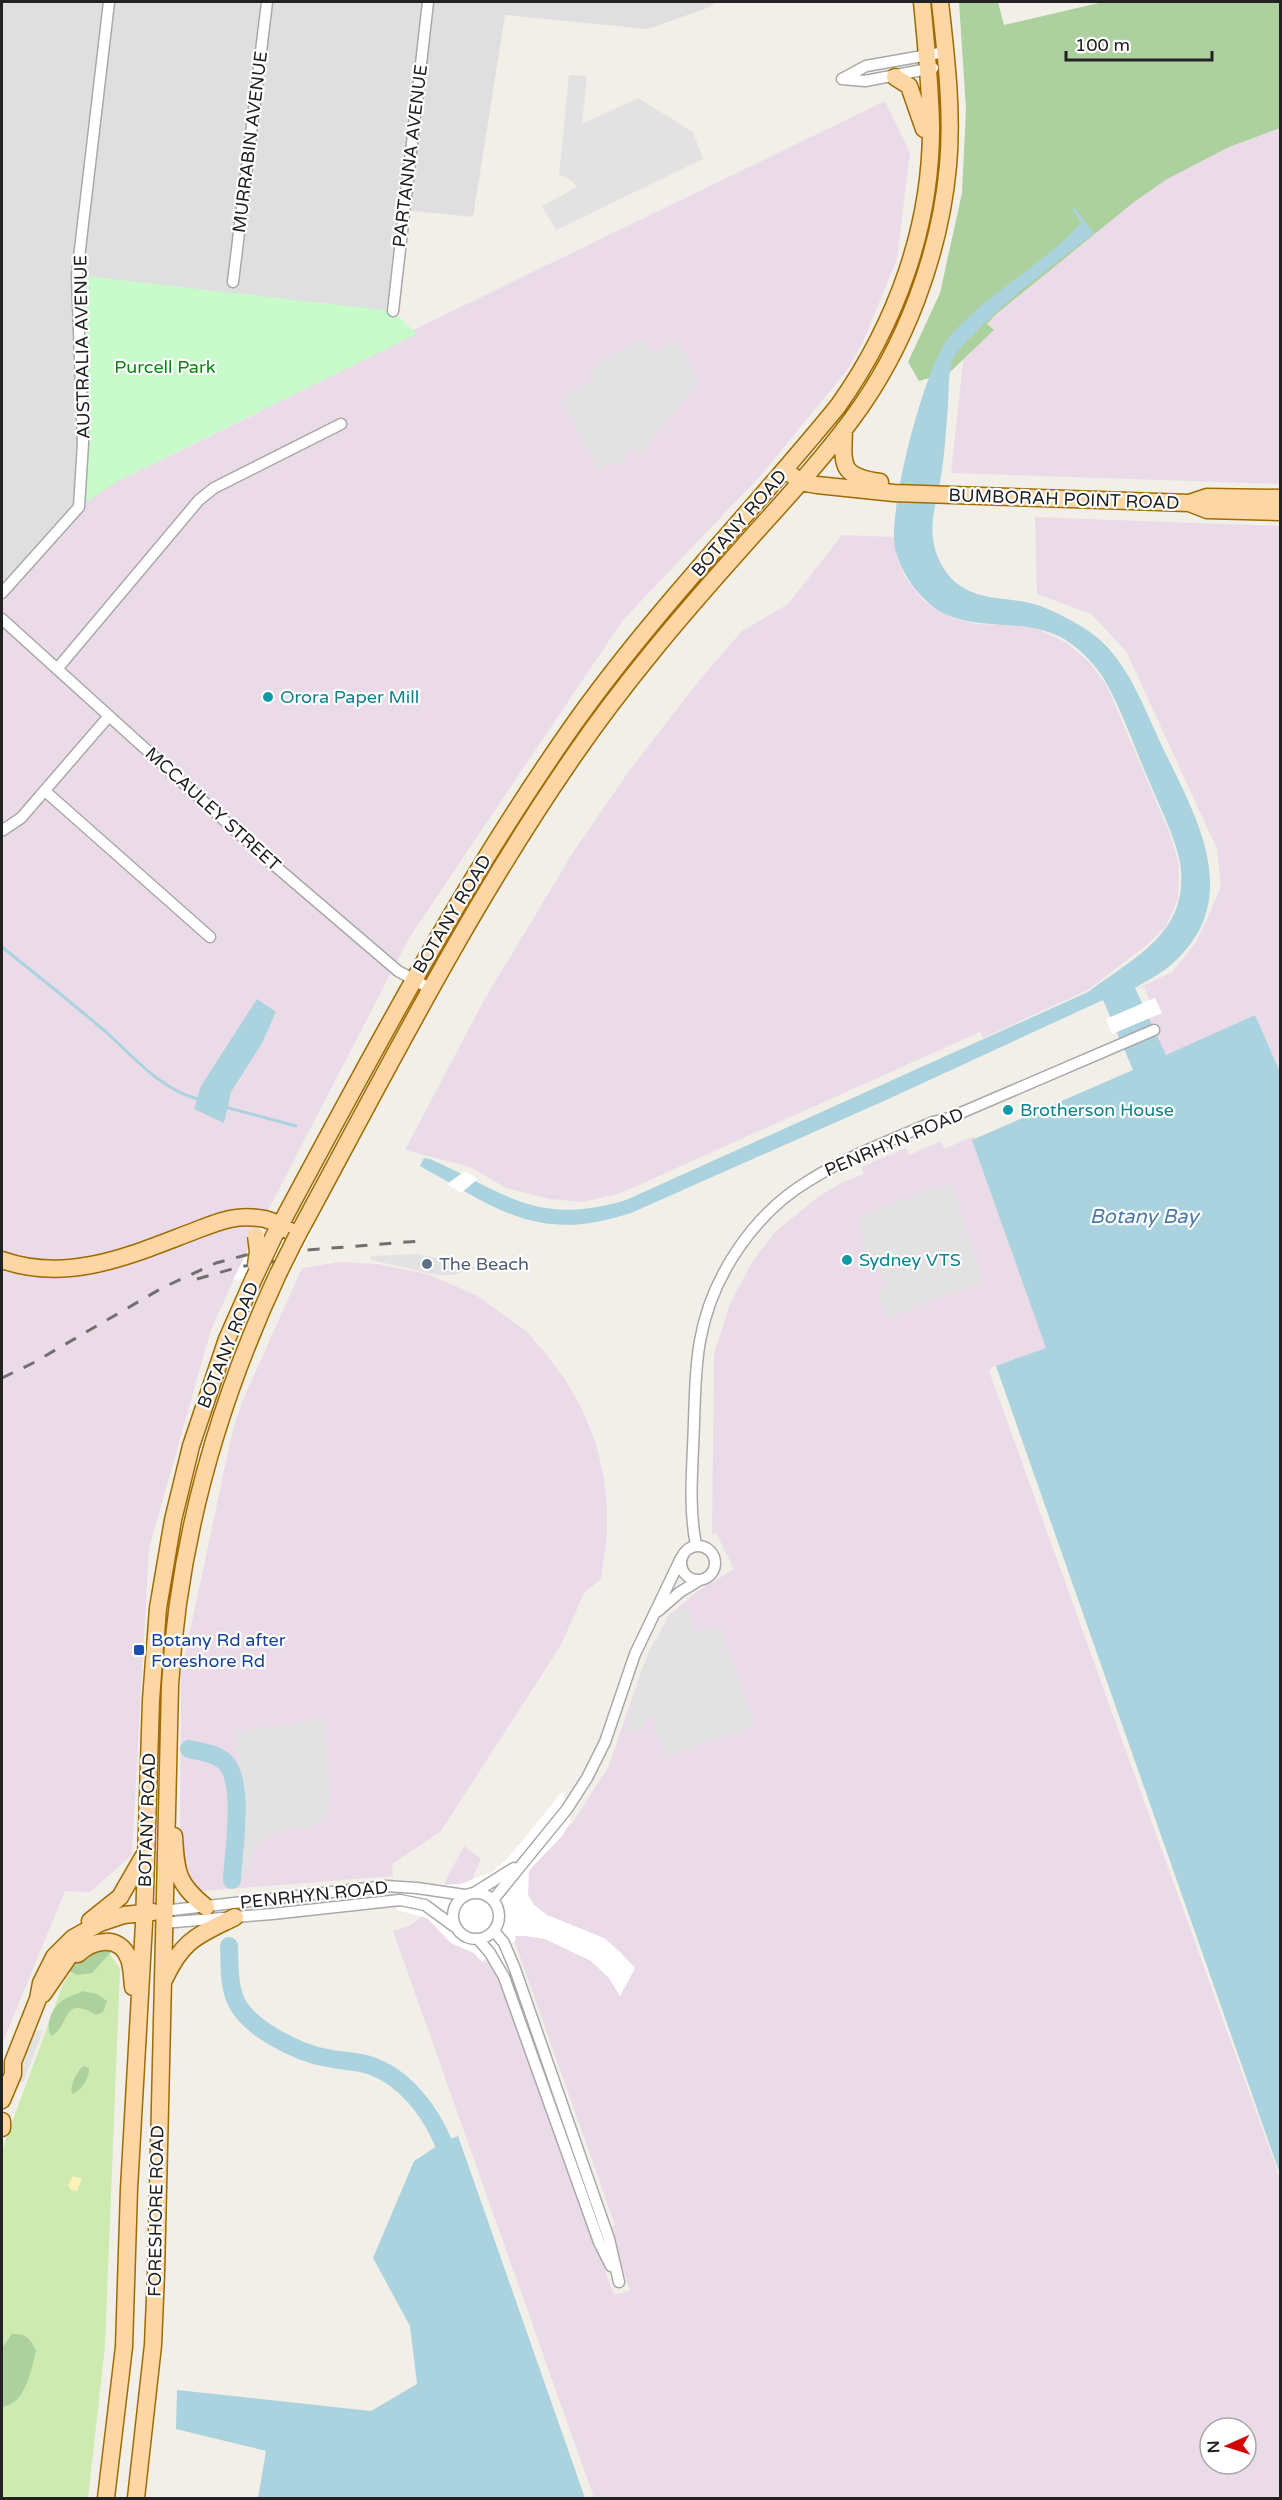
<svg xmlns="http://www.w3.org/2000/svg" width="1282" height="2500" font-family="'Varela Round',sans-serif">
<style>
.residential{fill:#e0dfdf}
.industrial{fill:#ebdbe8;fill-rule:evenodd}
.grass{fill:#cdebb0}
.forest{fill:#add19e}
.sand{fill:#fff1ba}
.park{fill:#c8facc}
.parking{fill:#e2e2e2}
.water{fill:#aad3df}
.pier{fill:#fff}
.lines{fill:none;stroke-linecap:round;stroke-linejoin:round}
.stream{stroke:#aad3df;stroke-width:3}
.river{stroke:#aad3df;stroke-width:18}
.street-casing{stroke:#a9a9a9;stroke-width:13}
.primary-casing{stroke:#a06b00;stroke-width:19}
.street{stroke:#fff;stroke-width:10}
.primary{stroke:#fcd6a4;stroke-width:16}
.rail{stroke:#707070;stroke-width:3;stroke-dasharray:12 12;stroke-linecap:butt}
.primary-bridge-casing{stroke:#a06b00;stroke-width:19;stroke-linecap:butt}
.primary-bridge{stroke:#fcd6a4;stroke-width:16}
.culture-dot{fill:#0f9aa8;stroke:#fff;stroke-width:2}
.service-dot{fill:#5c6f8a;stroke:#fff;stroke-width:2}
.transit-dot{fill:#1a4fb4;stroke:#fff;stroke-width:2}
.labels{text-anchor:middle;stroke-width:4.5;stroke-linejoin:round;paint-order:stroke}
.street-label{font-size:18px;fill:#222;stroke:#fff}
.park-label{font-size:18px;fill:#0c8416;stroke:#fff}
.culture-label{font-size:18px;fill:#0d838f;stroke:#fff;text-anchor:start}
.service-label{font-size:18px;fill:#4e5e75;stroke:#fff;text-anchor:start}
.transit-label{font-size:18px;fill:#164399;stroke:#fff;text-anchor:start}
.water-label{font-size:20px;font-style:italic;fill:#4a7aab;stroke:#fff}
</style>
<rect width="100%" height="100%" fill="#f2efe9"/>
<path class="residential" d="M2,2H715L710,7L648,29L505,15L473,217L404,210L393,311L79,507L2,593Z"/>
<path class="industrial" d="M885,101L910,153L897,259L863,342L848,369L762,474L623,620L409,938L245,1255L211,1330L149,1548L132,1855L90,1892L65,1891L2,2044V593L79,507L118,481L260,412L275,397Z
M1280,115V484L951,473L968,316L1105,200Z
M1035,517L1280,526V1072L1255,1015L1166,1056L1142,1004L1150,1001L1144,987L1136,989L1172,972L1195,944L1209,915L1221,887L1217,849L1126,651L1091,614L1037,594Z
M842,535L893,537L897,557L905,577L924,601L952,618L974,624L1014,625L1040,630L1067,643L1088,661L1106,684L1170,834L1179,864L1178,899L1166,926L1147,945L1088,990L983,1038L980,1032L621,1193L583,1202L549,1199L506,1188L470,1167L405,1150L483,1002L572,854L629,771L701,678L742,631L788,604Z
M974,1136L1048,1348L992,1367L989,1371L1280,2178V2498H594L393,1931L409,1926L426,1913L435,1919L445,1882L464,1846L481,1859L448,1933L477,1951L499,1976L614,2295L630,2290L608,2229L615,2225L513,1937L525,1877L559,1835L572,1823L608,1768L642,1669L668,1616L698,1591L734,1569L716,1533L712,1535L714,1353L730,1304L752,1262L775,1232L819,1196L841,1183L864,1174L861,1167L906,1148L909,1155L941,1141L944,1149ZM1210,2428H1246V2464H1210Z
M340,1262L376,1264L427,1274L476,1295L526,1331L546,1354L566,1381L582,1409L596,1444L604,1477L607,1508V1535L601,1579L584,1593L561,1645L441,1831L392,1864L393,1876L203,1891L192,1886L180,1857L181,1673L233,1429L242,1402L302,1268Z"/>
<path class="grass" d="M109,1953L120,1969L105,2347L88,2498H2V2150L63,1984L74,1967Z"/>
<path class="forest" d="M959,2H998L1004,25L1103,2H1280V128L1229,147L1167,179L1134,202L995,315L987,324L994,330L950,372L919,381L908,362L940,293L962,193L966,109Z
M105,1945L112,1951L92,1973L77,1975L66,1969L70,1962Z
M82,1991L97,1994L107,2001L103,2012L96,2015C61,1994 71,2026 51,2036C44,2024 53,2005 65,1999C71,1995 76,1995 82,1991Z
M83,2066L89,2068C90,2078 81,2091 72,2094C69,2087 77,2071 83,2066Z
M12,2334C26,2333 31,2339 36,2351C31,2370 26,2404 2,2407V2348Z"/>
<path class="sand" d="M73,2176L82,2179L77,2191L71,2190L68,2185Z"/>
<path class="park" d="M77,275L393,311L417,334L118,481L79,507Z"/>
<path class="parking" d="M569,75L587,76L582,124L638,98L693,132L703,159L556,230L542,206L577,187L572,181L559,174Z
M643,339L651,354L677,340L699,382L640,455L632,448L620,463L617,461L599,471L560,398L595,379L589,368Z
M950,1183L984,1282L886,1317L878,1292L886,1289L875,1258L865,1261L859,1243L866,1240L857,1216Z
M416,1254L459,1262L476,1268L452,1275H438L371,1260V1256Z
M686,1607L691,1613L695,1633L719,1626L755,1725L665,1757L651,1715L643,1729L625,1732L637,1685L648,1653L671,1613Z
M324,1719L330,1793L327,1816L316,1825L266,1834L253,1852L246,1876L239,1881L241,1786L235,1732Z
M43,2030L24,2081L14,2084L35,2031Z"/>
<path class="water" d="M1084,221L1094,233C1055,264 1012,294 977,331C969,339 959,348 954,357C948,367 949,394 948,406C946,428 945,449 942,470C939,493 930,516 933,539C935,555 943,571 955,582C978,601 1004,597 1030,603C1049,607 1086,627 1100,640C1130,667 1145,710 1162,746C1196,817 1245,898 1173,963C1161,974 1148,980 1135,988L1166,1055L1255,1015L1280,1072V2174L996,1366L1046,1348L972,1140L1133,1070L1103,1000L884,1101L631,1213C538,1244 497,1209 420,1166L424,1158L430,1159C507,1193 535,1227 626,1200L1088,992C1119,968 1167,944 1178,903C1182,890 1182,875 1180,862C1173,831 1158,803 1146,774C1134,745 1122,712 1107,684C1099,669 1086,655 1073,645C1028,611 971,638 931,605C913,590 901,571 895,549C887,512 925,364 950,336C980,302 1019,278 1054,249C1065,241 1073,230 1084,221Z
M257,999L276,1012L262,1043L231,1092L224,1123L194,1109L201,1086Z
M458,2136L585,2498H258L266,2451L176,2429L177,2390L371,2411L417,2384L410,2326L373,2258L414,2161L443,2142Z"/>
<path class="pier" d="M1155,998L1162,1013L1112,1034L1106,1019Z
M465,1171L478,1179L461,1193L447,1184Z
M314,1228L290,1273L233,1280L249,1249L246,1238Z
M563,1791L570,1823L562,1836L529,1870L528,1895L534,1905L547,1915L604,1938L621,1953L635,1968L620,1996L609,1978L591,1961L545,1939L525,1936H515L516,1940L511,1943L519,1966L499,1981L486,1959L482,1962L474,1953L451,1943L427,1918L397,1910L405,1880L441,1885L461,1884L492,1872L509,1857Z"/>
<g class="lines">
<path class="stream" d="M1074,210L1084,223
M2,947C37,975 72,1003 106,1032C135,1058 160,1089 198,1099
M225,1107L296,1126"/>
<path class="river" d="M189,1749C200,1752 215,1753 224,1761C246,1780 233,1852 232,1880
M229,1946C230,1963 228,1984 236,2001C248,2028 298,2053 327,2058C342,2061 358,2061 372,2066C405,2078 430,2111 443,2142"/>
<defs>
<path id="street" d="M842,79L865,81L933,68
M842,79L866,66L945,52
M233,282L267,2
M393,311L428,2
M2,593L79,507L83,443L77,275L109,2
M2,619L267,859L398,971L431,989
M57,669L199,500L214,488L341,424
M45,791L210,937
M2,829L3,830L21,818L109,716
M696,1545C688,1505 693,1463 694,1422C695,1395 695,1368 700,1341C711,1277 754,1213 810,1180C848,1156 892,1140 933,1122L949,1118L1154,1030
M681 1563a17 17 0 1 1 34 0a17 17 0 1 1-34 0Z
M658,1611L680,1592L700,1580
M453 1916a23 23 0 1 1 46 0a23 23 0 1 1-46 0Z
M474,1893L514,1868
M493,1900L567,1809L587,1778L605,1742L635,1654L681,1558
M163,1911L386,1886L417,1888L465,1895
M163,1923L272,1914L400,1900L425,1905L455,1927
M494,1931L504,1943L515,1969L609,2239L619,2282
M478,1939L490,1953L504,1977L599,2242L611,2266"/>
<path id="primary" d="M895,77L909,86L924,129
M844,429C843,465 839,476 880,482
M793,476L800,482L817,485L894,493L1189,503L1207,497L1280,498
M1189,503L1207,510L1280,512
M276,1233C370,1058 460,886 574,724C654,611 751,513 838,406C896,324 932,226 931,124C930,83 926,42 922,2
M2,1260C67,1283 129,1256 189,1233C216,1223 234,1213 265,1219C277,1222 287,1229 297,1236C385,1074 468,909 573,757C623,684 681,616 740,550C778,507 818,465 852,419C905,348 940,254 948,166C953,112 946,55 940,2
M174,1836C176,1872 177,1884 206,1907
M90,1921L120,1897L143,1857
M78,1954C93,1940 120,1934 129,1959C132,1967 132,1978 133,1987
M164,1980C183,1939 197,1936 235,1917
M43,1994L72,1952L85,1942
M2,2100L13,2074V2062L38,1999L41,1983L54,1957L73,1938L100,1923L124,1915L153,1912
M2,2121V2128
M106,2498L124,2347L129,2189L144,1924L151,1700L158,1608L173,1520L191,1446L227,1339L254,1278
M136,2498L153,2345L156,2274L170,1686C178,1542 217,1405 278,1274"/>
</defs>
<use href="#street" class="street-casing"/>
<use href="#primary" class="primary-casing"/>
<use href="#street" class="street"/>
<use href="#primary" class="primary"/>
<path class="rail" d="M197,1279L239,1267L291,1259
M2,1378L33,1363L162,1288L216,1263L246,1255L420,1241"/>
<defs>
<path id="primary-bridge" d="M256,1236L258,1251L256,1265
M278,1274L297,1236
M254,1278L275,1234"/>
</defs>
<use href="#primary-bridge" class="primary-bridge-casing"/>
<use href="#primary-bridge" class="primary-bridge"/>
</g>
<g class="culture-dot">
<circle cx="268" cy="697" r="6"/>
<circle cx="1008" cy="1110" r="6"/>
<circle cx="847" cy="1260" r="6"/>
</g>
<circle class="service-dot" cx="427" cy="1264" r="6"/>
<rect class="transit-dot" x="133" y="1644" width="12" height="12" rx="3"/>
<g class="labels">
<g class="street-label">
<text transform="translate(250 142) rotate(-83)" y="6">MURRABIN AVENUE</text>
<text transform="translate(410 156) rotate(-83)" y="6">PARTANNA AVENUE</text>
<text transform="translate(82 347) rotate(-91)" y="6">AUSTRALIA AVENUE</text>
<text transform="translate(1064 499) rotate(2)" y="6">BUMBORAH POINT ROAD</text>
<text transform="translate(739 523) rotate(-49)" y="6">BOTANY ROAD</text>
<text transform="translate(213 809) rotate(42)" y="6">MCCAULEY STREET</text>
<text transform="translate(452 914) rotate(-59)" y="6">BOTANY ROAD</text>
<text transform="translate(894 1142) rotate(-23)" y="6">PENRHYN ROAD</text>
<text transform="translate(228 1345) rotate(-68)" y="6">BOTANY ROAD</text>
<text transform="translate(147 1820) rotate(-88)" y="6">BOTANY ROAD</text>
<text transform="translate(314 1895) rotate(-6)" y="6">PENRHYN ROAD</text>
<text transform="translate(156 2211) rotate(-89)" y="6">FORESHORE ROAD</text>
</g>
<g class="park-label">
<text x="165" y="373">Purcell Park</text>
</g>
<g class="culture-label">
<text x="280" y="703">Orora Paper Mill</text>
<text x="1020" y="1116">Brotherson House</text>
<text x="859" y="1266">Sydney VTS</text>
</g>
<g class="service-label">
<text x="439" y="1270">The Beach</text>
</g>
<g class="transit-label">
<text x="151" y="1646">Botany Rd after<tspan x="151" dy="21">Foreshore Rd</tspan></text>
</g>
<g class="water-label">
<text x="1144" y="1223">Botany Bay</text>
</g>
</g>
<rect width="1282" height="2500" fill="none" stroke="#222222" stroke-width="6"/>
<g transform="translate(1228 2446) rotate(267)"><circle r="28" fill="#ffffff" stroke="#a7a7a7" stroke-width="1.5"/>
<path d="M0-4.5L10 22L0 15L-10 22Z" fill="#d40000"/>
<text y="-9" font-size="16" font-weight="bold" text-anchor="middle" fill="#222222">N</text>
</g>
<path d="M1066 51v9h146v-9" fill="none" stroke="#222222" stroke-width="3"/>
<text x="1075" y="51" font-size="18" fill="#222222" stroke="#ffffff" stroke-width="4.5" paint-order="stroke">100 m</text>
</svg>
